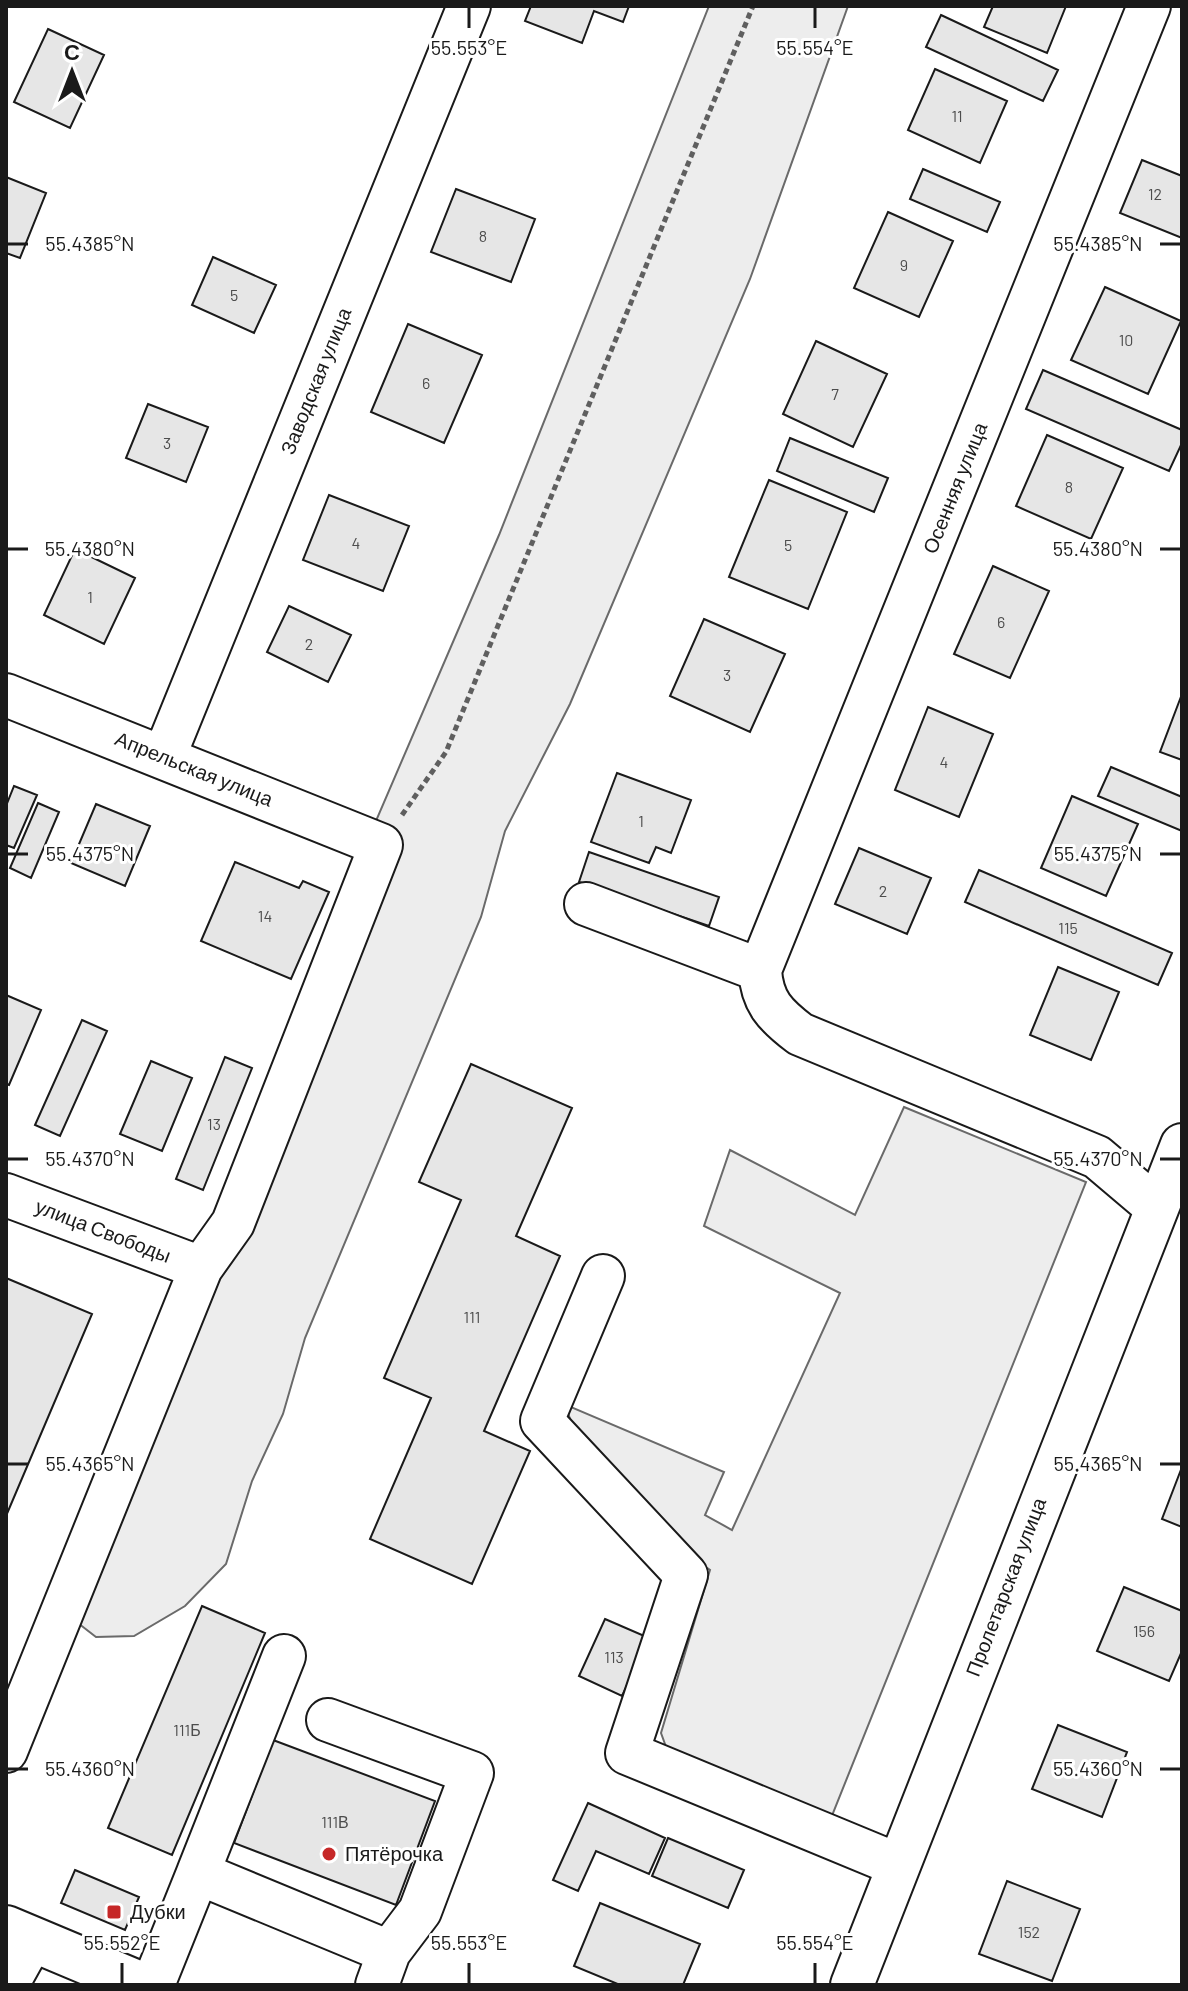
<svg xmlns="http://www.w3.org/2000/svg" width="1188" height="1991" font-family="Barlow,sans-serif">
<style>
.green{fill:#ededed;stroke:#6a6a6a;stroke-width:2}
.building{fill:#e6e6e6;stroke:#1a1a1a;stroke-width:2}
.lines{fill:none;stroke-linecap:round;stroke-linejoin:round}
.minor-casing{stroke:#1a1a1a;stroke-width:46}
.major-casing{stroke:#1a1a1a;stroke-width:48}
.path{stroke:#5f5f5f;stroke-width:5;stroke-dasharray:6 4;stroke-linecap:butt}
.minor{stroke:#fff;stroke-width:42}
.major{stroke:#fff;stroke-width:44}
.ticks{fill:none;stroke:#1a1a1a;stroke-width:3}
.poi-dot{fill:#c62828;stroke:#fff;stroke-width:3}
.labels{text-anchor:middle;stroke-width:6;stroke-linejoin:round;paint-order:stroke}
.number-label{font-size:16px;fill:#4d4d4d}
.street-label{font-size:20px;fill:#1a1a1a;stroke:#fff}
.poi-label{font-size:20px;fill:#1a1a1a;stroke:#fff;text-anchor:start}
.ticks-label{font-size:20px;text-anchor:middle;fill:#1a1a1a;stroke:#fff;stroke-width:6;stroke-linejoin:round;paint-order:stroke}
</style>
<rect width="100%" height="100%" fill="#fff"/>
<path class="green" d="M709,6H848L750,279L570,704L505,831L481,917L305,1338L283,1414L252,1481L226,1564L185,1606L134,1636L96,1637L74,1620L357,865L499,535Z
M904,1107L1086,1182L825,1833L669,1755L661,1733L710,1570L626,1512L589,1465L564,1404L724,1472L705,1515L732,1530L840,1293L704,1226L730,1150L855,1215Z"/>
<path class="building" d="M531,6H629L623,22L594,11L582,43L525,21Z
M993,6H1066L1047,53L984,27Z
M941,15L1058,70L1043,101L926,47Z
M48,29L104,55L70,128L14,102Z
M935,69L1007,101L980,163L908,130Z
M1142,160L1182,176V238L1120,213Z
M923,169L1000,202L987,232L910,199Z
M6,177L46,193L20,258L6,253Z
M456,189L535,219L511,282L431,252Z
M888,212L953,241L919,317L854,288Z
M213,257L276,285L254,333L192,305Z
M1105,287L1181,321L1148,394L1071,360Z
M408,324L482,355L444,443L371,412Z
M816,341L887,374L853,447L783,414Z
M1043,370L1182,430V443L1169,471L1026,409Z
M148,404L208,427L186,482L126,458Z
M1047,435L1123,468L1091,539L1016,506Z
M790,438L888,478L874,512L777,471Z
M769,480L847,512L808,609L729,577Z
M329,495L409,526L383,591L303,560Z
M75,549L135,578L104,644L44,615Z
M993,566L1049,591L1010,678L954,654Z
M289,606L351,635L328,682L267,652Z
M704,619L785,654L750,732L670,696Z
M1182,694V760L1160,752Z
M928,707L993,734L959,817L895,790Z
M1111,767L1182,797V831L1098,796Z
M617,773L691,800L671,853L656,847L649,863L591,842Z
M14,786L37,795L14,848L6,845V806Z
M1072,796L1138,824L1106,896L1041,868Z
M38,803L59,812L31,878L10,868Z
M96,804L150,826L125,886L71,863Z
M859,848L931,878L907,934L835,904Z
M589,852L719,897L709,926L579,882Z
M235,862L299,888L303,881L329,892L291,979L201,941Z
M979,870L1172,953L1158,985L965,902Z
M1058,967L1119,992L1091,1060L1030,1035Z
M6,995L41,1010L9,1085L6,1084Z
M82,1020L107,1031L60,1136L35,1125Z
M225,1057L252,1068L203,1190L176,1179Z
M151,1061L192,1078L162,1151L120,1134Z
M471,1064L572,1108L516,1236L560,1256L484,1431L530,1451L472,1584L370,1539L431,1398L384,1378L461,1200L419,1182Z
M6,1278L92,1314L6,1516Z
M1182,1467V1527L1162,1519Z
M1124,1587L1182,1611V1651L1169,1681L1097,1651Z
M202,1606L265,1633L172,1855L108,1828Z
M605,1619L649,1638L622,1696L579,1676Z
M1058,1725L1127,1752L1102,1817L1032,1789Z
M273,1740L435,1801L396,1905L234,1843Z
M588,1803L665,1838L649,1874L596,1851L578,1891L553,1880Z
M668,1838L744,1870L728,1908L652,1876Z
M75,1870L139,1897L125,1930L61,1903Z
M1007,1881L1080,1909L1052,1981L979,1954Z
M600,1903L700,1944L683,1985H620L574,1966Z"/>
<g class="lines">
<defs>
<path id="minor" d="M6,695L381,845L233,1223L201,1268L6,1751
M164,757L469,6
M586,904L760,970C762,1002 775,1015 800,1034L1097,1157L1156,1207
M760,970L1149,6
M6,1195L201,1268
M603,1276L542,1421L686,1575L627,1753L898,1865
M328,1720L472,1773L420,1911L389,1952
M198,1873L284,1656
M7,1985L32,1940
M153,1985L198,1873L389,1952L377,1985
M852,1985L1182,1145"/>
<path id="major" d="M6,1928L142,1985"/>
</defs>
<use href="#minor" class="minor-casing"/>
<use href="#major" class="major-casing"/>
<path class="path" d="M402,815L446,752L753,6"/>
<use href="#minor" class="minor"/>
<use href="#major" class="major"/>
</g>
<path class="ticks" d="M469,8V28M815,8V28M8,244H28M1160,244H1180M8,549H28M1160,549H1180M8,854H28M1160,854H1180M8,1159H28M1160,1159H1180M8,1464H28M1160,1464H1180M8,1769H28M1160,1769H1180M122,1963V1983M469,1963V1983M815,1963V1983"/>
<g class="poi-dot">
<circle cx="329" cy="1854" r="8"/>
<rect x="106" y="1904" width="16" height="16" rx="4"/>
</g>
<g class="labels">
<g class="number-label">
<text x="957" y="122">11</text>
<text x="1155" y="200">12</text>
<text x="483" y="242">8</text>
<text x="904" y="271">9</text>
<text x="234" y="301">5</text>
<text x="1126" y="346">10</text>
<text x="426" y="389">6</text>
<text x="835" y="400">7</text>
<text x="167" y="449">3</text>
<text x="1069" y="493">8</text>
<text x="356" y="549">4</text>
<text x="788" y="551">5</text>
<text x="90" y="603">1</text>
<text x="1001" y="628">6</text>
<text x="309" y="650">2</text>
<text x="727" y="681">3</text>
<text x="944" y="768">4</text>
<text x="641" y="827">1</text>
<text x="883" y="897">2</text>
<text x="265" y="922">14</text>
<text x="1068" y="934">115</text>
<text x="214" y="1130">13</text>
<text x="472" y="1323">111</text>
<text x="1144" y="1637">156</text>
<text x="614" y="1663">113</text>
<text x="187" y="1736">111Б</text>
<text x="335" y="1828">111В</text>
<text x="1029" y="1938">152</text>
</g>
<g class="street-label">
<text transform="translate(316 381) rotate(-68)" y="7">Заводская улица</text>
<text transform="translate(955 488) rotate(-68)" y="7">Осенняя улица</text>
<text transform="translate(194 769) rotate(22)" y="7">Апрельская улица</text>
<text transform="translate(103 1231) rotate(21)" y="7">улица Свободы</text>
<text transform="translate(1006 1587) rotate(-69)" y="7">Пролетарская улица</text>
</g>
<g class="poi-label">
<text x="345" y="1861">Пятёрочка</text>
<text x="130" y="1919">Дубки</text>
</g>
</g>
<g class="ticks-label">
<text x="469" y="55">55.553°E</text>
<text x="815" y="55">55.554°E</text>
<text x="90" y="251">55.4385°N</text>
<text x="1098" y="251">55.4385°N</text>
<text x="90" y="556">55.4380°N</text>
<text x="1098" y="556">55.4380°N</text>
<text x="90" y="861">55.4375°N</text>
<text x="1098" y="861">55.4375°N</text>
<text x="90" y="1166">55.4370°N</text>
<text x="1098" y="1166">55.4370°N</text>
<text x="90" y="1471">55.4365°N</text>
<text x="1098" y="1471">55.4365°N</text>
<text x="90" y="1776">55.4360°N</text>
<text x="1098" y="1776">55.4360°N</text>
<text x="122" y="1950">55.552°E</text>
<text x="469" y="1950">55.553°E</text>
<text x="815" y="1950">55.554°E</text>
</g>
<rect width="1188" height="1991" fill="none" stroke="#1a1a1a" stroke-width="16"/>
<g transform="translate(72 72)" stroke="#ffffff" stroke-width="6" paint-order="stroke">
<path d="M0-6L14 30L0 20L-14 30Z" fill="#1a1a1a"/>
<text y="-12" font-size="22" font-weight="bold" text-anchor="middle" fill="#1a1a1a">С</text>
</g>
</svg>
